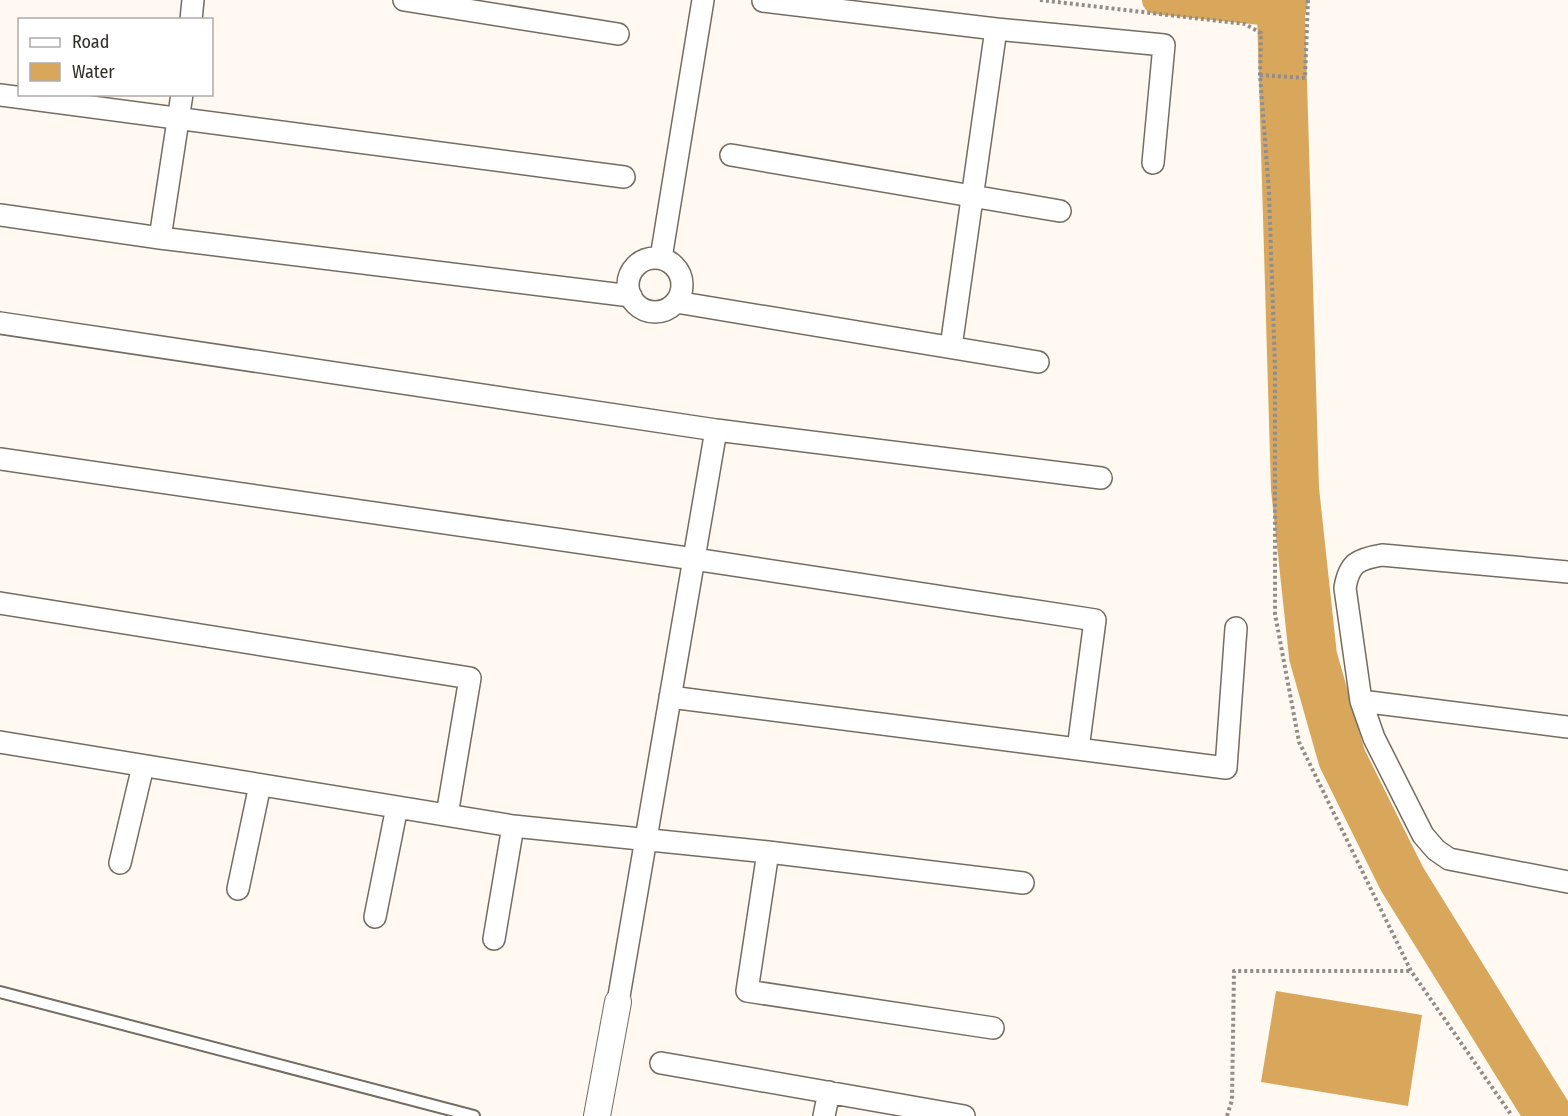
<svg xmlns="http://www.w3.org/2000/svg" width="1568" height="1116" font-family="'Fira Sans Condensed',sans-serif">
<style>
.water{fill:#d9a75c}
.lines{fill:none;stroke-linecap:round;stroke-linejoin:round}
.canal{stroke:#d9a75c;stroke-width:28}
.river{stroke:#d9a75c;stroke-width:48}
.service-casing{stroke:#746c61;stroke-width:14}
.minor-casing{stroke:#746c61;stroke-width:24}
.tertiary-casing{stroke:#746c61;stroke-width:28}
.path{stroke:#928d88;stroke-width:4;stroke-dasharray:3 3;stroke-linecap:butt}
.service{stroke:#fff;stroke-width:10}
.minor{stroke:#fff;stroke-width:21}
.tertiary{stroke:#fff;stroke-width:26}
</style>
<rect width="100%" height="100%" fill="#fff9f2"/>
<path class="water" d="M1276,991L1422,1015L1408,1106L1261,1082Z"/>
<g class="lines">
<path class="canal" d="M1156,0L1281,13"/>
<path class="river" d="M1284,0L1281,13L1295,489L1313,656L1342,758L1402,879L1549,1116"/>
<defs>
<path id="service" d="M0,992L474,1116"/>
<path id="minor" d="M404,0L618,34
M763,1L996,29L1164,45L1153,163
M191,20L193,0
M0,95L624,177
M731,155L1060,211
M0,215L160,238L631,296
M160,238L182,94
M661,258L703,0
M628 285a27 27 0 1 1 54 0a27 27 0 1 1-54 0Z
M676,302L1038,362
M0,323L716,430L1101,478
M951,347L996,29
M0,459L694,559L1095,620L1078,749
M1568,572L1382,555C1358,559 1349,563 1345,588L1361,701L1374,738L1423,835L1436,850L1449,859L1568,882
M0,603L470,678L447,815
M670,697L1226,768L1236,628
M1361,701L1568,727
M0,742L513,826L768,852L1023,883
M768,852L747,991L993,1028
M120,863L143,766
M238,889L260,785
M375,917L397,807
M494,939L513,826
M618,1002L716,430
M661,1063L964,1116
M824,1116L829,1092"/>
<path id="tertiary" d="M597,1116L618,1002"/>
</defs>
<use href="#service" class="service-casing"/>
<use href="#minor" class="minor-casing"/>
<use href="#tertiary" class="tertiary-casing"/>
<path class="path" d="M1040,0L1245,24L1261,33L1260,75L1269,192L1275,367V614L1299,742L1411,971L1512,1116
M1260,75L1305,78L1308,0
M1227,1116L1232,1100L1234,971H1411"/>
<use href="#service" class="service"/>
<use href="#minor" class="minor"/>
<use href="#tertiary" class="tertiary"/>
</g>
<rect x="18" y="18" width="195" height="78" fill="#ffffff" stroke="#adabaa" stroke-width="1.5"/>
<rect x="30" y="38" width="30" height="9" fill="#ffffff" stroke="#adabaa" stroke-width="1.5"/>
<text x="72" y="48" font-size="18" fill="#322e2a">Road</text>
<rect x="30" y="63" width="30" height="18" fill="#d9a75c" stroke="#adabaa" stroke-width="1.5"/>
<text x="72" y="78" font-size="18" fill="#322e2a">Water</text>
</svg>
